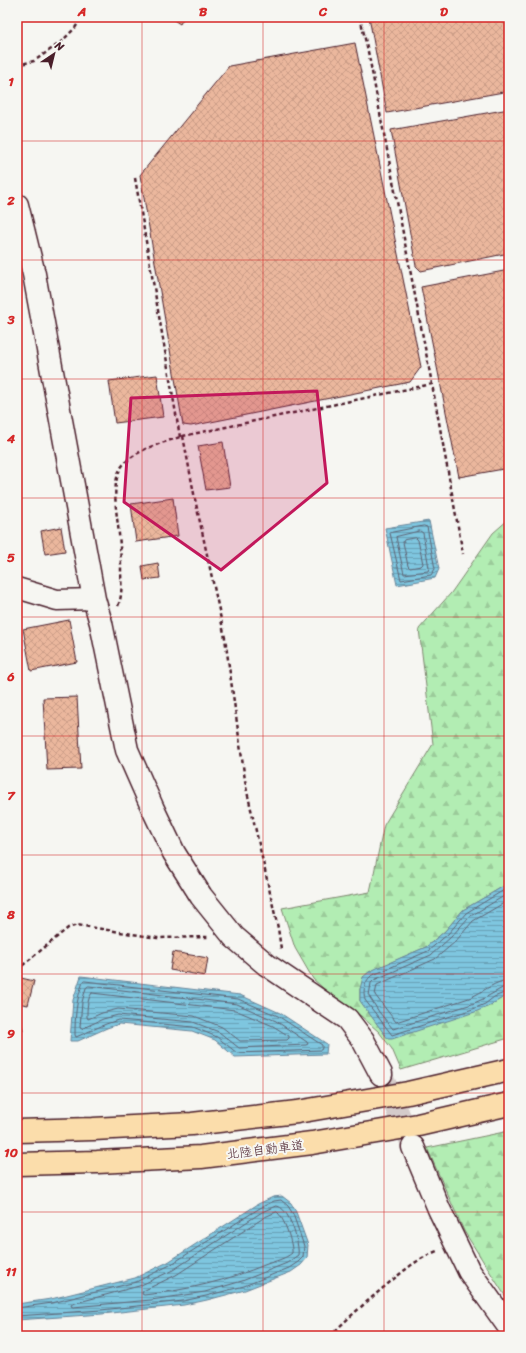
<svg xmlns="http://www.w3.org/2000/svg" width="526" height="1353" font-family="Sriracha,'Klee One',sans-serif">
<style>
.forest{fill:url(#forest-firs);stroke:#7e866f}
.water{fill:url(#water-rules);stroke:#698397}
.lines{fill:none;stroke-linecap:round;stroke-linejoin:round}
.shore{stroke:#5f6273;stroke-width:1}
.building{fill:url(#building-cross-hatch);stroke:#4a1f2b}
.tertiary-tunnel{stroke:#d4cbca;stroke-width:22;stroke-dasharray:22 11;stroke-linecap:butt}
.minor-casing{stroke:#4a1f2b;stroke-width:23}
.tertiary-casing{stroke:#4a1f2b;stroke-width:25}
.motorway-casing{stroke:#4a1f2b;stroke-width:25}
.path{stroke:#4a1f2b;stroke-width:2.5;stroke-dasharray:4 3;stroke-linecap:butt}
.minor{stroke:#f6f6f2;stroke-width:20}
.tertiary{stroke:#f6f6f2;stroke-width:22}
.motorway{stroke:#fbddab;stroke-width:22}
.marked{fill:#c2185b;fill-opacity:0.2;stroke:#c2185b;stroke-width:3;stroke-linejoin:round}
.grid{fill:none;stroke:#d62828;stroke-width:1;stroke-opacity:0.55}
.labels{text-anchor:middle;stroke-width:4;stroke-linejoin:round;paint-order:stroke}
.street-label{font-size:13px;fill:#4a1f2b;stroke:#f6f6f2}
.neatline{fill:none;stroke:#d62828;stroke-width:1.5}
.grid-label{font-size:13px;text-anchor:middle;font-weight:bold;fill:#d62828}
</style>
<defs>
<pattern id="forest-firs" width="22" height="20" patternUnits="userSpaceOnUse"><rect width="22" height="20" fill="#b2edb3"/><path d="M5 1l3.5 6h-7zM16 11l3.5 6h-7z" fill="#9bcb9a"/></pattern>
<pattern id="water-rules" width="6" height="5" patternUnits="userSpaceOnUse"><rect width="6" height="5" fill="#7ec6df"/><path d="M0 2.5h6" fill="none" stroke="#69a0b5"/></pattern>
<pattern id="building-cross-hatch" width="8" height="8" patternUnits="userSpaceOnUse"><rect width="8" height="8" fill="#ebb79d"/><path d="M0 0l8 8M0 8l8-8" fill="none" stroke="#cb9d87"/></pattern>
</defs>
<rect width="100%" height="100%" fill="#f6f6f2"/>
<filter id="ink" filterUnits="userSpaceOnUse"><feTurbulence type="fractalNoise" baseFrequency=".025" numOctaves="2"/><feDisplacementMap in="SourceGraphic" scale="8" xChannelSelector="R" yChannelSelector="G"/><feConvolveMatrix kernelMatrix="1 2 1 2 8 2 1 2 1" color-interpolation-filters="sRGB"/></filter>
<g filter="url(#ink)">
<path class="forest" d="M509,519V883L463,910L445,931L426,947L369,972L360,989V1001L487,1007L509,994V1038L401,1070L392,1049L379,1032L361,1016L332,996L313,979L295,948L282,908L370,892L384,825L433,744L419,629L451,593L493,533Z
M509,1131V1302L464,1231L427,1148Z"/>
<path class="water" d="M429,521L439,569L435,578L397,585L385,528Z
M509,883V994L487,1007L475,1012L392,1039H388L360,1001V989L363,977L369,972L377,968L426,947L445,931L463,910Z
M81,976L240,995L280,1013L327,1044L326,1054L235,1057L215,1040L192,1031L130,1025L119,1024L107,1028L78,1041H70L73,1000Z
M282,1196L291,1203L296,1212L308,1245L307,1258L301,1265L291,1272L245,1290L207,1300L184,1305L102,1314L17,1320V1304L51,1299L135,1278L168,1262L258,1204L273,1197Z"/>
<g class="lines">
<path class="shore" d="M424,526L427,527L435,569L431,575L401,580L390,533Z
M420,531L423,533L429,568L428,571L404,574L396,537Z
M416,538L418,540L423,564L421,566L410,568L408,566L403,542L404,540Z
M509,887L466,913L448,934L428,951L371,976C364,982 363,991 365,1000L392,1035L473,1009L485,1004L494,997L509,991
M509,893L469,917L451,937L431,955L374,980L371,983L369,996L379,1012L393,1029L472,1004L483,999L504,987L509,986
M509,900L473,921L455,942L435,959L377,985L375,995L396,1022L469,998C482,993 496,980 509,980
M85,981L238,999L278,1016L322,1045V1048L321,1050L237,1053L217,1037L193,1027L131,1021L118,1020L106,1024L76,1037L75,1035C75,1017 76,1000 83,982Z
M89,986L237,1004L276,1021L307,1042L308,1044L306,1045L239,1048L219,1032L193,1022L118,1015L103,1019L81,1029L80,1027L82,1002L86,988Z
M92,993L235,1010L273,1026L289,1036V1038L287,1040L240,1041L222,1027L194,1016L118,1009L102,1013L88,1019L87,1017C87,1009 87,999 92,993Z
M276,1206C289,1205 300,1245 298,1255L287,1263L242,1281L205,1292L151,1300L73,1307L71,1306L72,1304L139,1286L173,1270L262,1212Z
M277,1212C284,1217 293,1244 292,1253C285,1259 275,1261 267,1264C226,1281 188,1290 144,1295L142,1294L143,1291L176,1275L265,1217Z
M17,1308L52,1303L136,1282L170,1265L260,1208L274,1201L281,1200L288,1206L293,1214L304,1246L303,1257L298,1262L289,1268L244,1286L206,1296L183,1301L101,1310L17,1316"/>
</g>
<path class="building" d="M169,17H184L180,24Z
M369,17H509V91L387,113Z
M355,43L421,367L410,382L191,426L183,425L140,175L229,66Z
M509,109V253L421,271L416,266L391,130Z
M509,270V468L459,477L421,287Z
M157,375L163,417L115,423L109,381Z
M223,442L230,487L206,490L198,446Z
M173,498L178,536L136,542L131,504Z
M61,527L65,551L45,554L41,531Z
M158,563L160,578L144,580L142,566Z
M69,620L77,662L31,671L23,629Z
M77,697L81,769L47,770L43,698Z
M173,952L208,958L205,976L170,970Z
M21,978L34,981L28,1005L17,1003Z
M17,1009L23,1030L17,1032Z"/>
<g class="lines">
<path class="tertiary-tunnel" d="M381,1074L412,1144"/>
<defs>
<path id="minor" d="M17,588L57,600L94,599"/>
<path id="tertiary" d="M17,205L34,274L94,599L101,623L127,750L153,809L174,853L201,896L234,937L267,965L347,1019L363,1040L381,1074
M413,1147L439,1209L469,1271L509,1327"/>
<path id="motorway" d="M17,1131L93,1129L192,1124L297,1112L408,1093L509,1070
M17,1164L97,1162L201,1157L312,1143L418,1125L509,1104"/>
</defs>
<use href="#minor" class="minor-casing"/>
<use href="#tertiary" class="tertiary-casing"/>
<use href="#motorway" class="motorway-casing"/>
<path class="path" d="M360,17L369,56L432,384L463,554
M17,65L34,61L60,43L75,28L82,17
M135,178L180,437
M183,436L195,499L225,638L246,787L278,928L281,949
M118,606C123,595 121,582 121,570C121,558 120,546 119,534C117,515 110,480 123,465C138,448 163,443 183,436L432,384
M17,970L68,928L77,925L157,938L208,937
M330,1336C347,1319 365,1303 383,1288C401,1273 415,1260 437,1251"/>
<use href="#minor" class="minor"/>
<use href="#tertiary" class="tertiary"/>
<use href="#motorway" class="motorway"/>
</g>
</g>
<path class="marked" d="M317,391L327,483L221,570L124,502L131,398Z"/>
<path class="grid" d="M142,17V1336M263,17V1336M384,17V1336M17,141H509M17,260H509M17,379H509M17,498H509M17,617H509M17,736H509M17,855H509M17,974H509M17,1093H509M17,1212H509"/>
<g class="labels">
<g class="street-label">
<text transform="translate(265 1149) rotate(-7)" y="5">北陸自動車道</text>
</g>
</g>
<rect width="526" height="1353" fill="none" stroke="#f6f6f2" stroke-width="44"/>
<g transform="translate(54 54) rotate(35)" stroke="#f6f6f2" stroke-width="3" paint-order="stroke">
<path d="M0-3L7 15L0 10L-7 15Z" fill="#4a1f2b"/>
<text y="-6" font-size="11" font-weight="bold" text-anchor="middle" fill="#4a1f2b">N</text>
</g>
<rect x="22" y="22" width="482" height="1309" class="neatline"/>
<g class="grid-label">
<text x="82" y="16">A</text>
<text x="203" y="16">B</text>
<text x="323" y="16">C</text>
<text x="444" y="16">D</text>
<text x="11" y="86">1</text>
<text x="11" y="205">2</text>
<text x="11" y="324">3</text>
<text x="11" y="443">4</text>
<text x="11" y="562">5</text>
<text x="11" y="681">6</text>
<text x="11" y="800">7</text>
<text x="11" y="919">8</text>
<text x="11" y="1038">9</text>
<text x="11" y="1157">10</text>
<text x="11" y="1276">11</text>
</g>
</svg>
